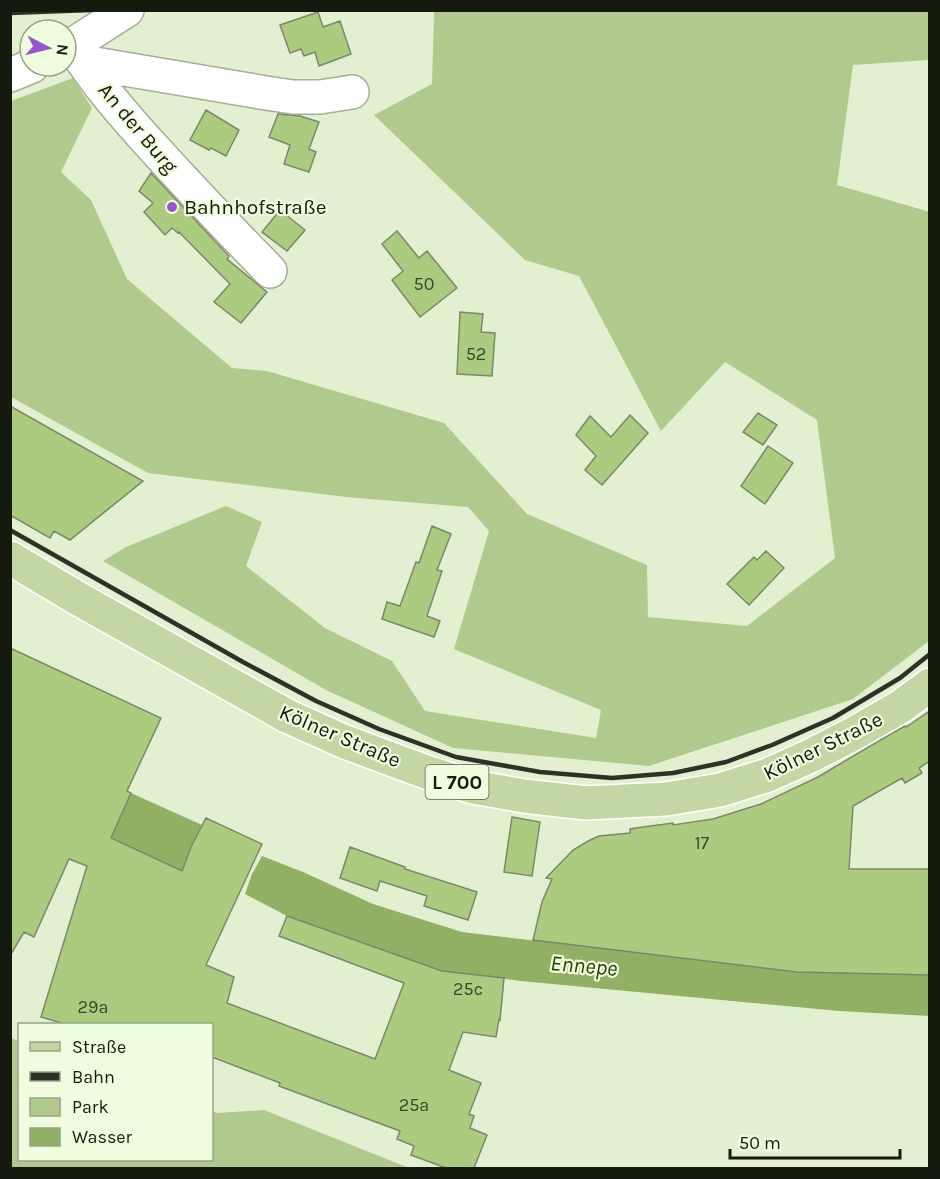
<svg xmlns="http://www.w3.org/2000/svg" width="940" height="1179" font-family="Karla,sans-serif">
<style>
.green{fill:#b0ca8e}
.water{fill:#91b064}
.building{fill:#abcc7f;stroke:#7b876c;stroke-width:1.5}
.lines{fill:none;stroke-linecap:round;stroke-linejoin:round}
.minor-casing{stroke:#a2af93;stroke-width:36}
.major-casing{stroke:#fff;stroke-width:36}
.minor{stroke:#fff;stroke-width:33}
.major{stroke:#c2d7a4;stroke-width:33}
.rail{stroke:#2c3225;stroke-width:4.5}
.poi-dot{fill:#9756cc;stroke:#effdde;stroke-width:2}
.labels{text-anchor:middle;stroke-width:4.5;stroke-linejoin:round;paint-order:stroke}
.number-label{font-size:18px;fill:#3a462b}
.shield{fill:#effdde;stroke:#565e4d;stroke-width:1.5}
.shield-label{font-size:20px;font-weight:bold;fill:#151a0f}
.street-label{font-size:21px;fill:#151a0f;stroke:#effdde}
.poi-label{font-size:21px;fill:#151a0f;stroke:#effdde;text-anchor:start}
.water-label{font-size:22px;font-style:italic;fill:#2a3d03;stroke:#effdde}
</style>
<rect width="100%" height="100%" fill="#e2f0d1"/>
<path class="green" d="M434,11H929V60L853,65L837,185L930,212L929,641L853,699L649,766L453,748L326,690L103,561L126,547L226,506L262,522L246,566L325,628L392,661L425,711L596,738L601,710L454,649L489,531L468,507L346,497L148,473L11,397V101L73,78L92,108L61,172L91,200L127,279L232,368L267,371L444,423L527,514L647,565L648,617L747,626L835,558L817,420L725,362L661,431L579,276L525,260L374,115L432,84Z
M11,1038L19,1041L20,1160H212V1111L217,1113L264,1110L409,1168H11Z"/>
<path class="water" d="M131,793L202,825L191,847L182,871L111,838Z
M262,856L303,872L373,904L462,932L797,972L929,975V1016L839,1011L521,981L442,971L287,916L245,894L252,874Z"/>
<path class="building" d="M318,12L323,27L340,21L351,54L319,66L315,52L304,56L301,49L290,53L280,25Z
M206,110L239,130L226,156L211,148L209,150L190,140Z
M278,114L300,116L319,122L309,149L316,152L309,172L284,164L290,145L269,137Z
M151,173L229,256L227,259L267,292L241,323L214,302L230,284L179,232L178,233L172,228L165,235L144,212L153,203L139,191Z
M280,210L305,230L287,251L262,232Z
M397,231L419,258L427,251L457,288L420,317L392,280L403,271L382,244Z
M460,312L483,314L481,332L495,333L492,376L457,374Z
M10,406L143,481L70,540L54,531L50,538L10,515Z
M758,413L777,425L763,445L743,432Z
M630,415L648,433L602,485L585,470L596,456L576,435L590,416L611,437Z
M768,446L793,463L765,504L741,486Z
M432,526L451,534L437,570L442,571L427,616L440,621L434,637L382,619L387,602L400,606L416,562L419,563Z
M766,551L784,568L749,605L727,584L754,557L757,560Z
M10,648L161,718L127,791L131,793L111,838L182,871L191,847L206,818L262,844L206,965L234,977L227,1003L375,1059L404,983L279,936L287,916L442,971L504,978L500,1020L499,1019L496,1037L463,1032L449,1070L481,1083L469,1114L474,1116L470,1128L487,1135L474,1168H446L411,1155L414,1146L397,1139L400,1131L279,1086L280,1083L212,1057V1024H65L41,1017L87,866L69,859L34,937L24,932L10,956Z
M930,711V761L919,768L922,773L905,783L902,778L853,806L849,869H930V975L797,972L533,940L542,902L552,879L546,878L573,850L590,840L599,836L630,833V829L643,827L673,823V825L713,819L761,804L818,777L882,739L905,726L906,727Z
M512,817L540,822L532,876L504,872Z
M350,847L405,867V869L477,892L468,920L424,906L427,896L380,881L377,891L340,878Z"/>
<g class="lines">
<defs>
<path id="minor" d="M73,46C94,81 122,113 150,144C189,187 229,229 270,271
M66,49L127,10
M83,62L266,93L293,97H320L352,92
M10,75L32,66"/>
<path id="major" d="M10,558L77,598L287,716L345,742L426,772L473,787L524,796L586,803L666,799L720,790L768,775L810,756L853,734L900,707L930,685"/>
</defs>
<use href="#minor" class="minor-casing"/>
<use href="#major" class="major-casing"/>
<use href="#minor" class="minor"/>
<use href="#major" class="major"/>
<path class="rail" d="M10,13L91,10
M10,530L243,662L316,701L379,729L456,757L540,772L612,778L673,773L726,762L772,745L833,718L900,678L930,654"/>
</g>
<circle class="poi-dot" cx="172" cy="207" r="6"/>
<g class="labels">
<g class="number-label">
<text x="424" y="290">50</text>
<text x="476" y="360">52</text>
<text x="702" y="849">17</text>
<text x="468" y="995">25c</text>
<text x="93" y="1013">29a</text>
<text x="414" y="1111">25a</text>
</g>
<rect class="shield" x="425.5" y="765" width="63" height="34" rx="4.5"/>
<g class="shield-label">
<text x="457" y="789">L 700</text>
</g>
<g class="street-label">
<text transform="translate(138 128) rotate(50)" y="7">An der Burg</text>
<text transform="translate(340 736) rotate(23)" y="7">Kölner Straße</text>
<text transform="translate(823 746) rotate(-26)" y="7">Kölner Straße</text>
</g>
<g class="poi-label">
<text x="184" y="214">Bahnhofstraße</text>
</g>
<g class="water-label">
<text transform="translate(584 965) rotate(5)" y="8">Ennepe</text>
</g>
</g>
<rect width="940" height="1179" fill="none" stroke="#151a0f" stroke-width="24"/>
<rect x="18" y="1023" width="195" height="138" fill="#effdde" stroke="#98a28b" stroke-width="1.5"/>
<rect x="30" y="1042" width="30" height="9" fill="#c2d7a4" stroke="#98a28b" stroke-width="1.5"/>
<text x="72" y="1053" font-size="18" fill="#151a0f">Straße</text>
<rect x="30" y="1072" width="30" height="9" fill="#2c3225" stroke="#98a28b" stroke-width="1.5"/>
<text x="72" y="1083" font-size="18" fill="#151a0f">Bahn</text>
<rect x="30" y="1098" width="30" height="18" fill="#b0ca8e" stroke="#98a28b" stroke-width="1.5"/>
<text x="72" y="1113" font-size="18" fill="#151a0f">Park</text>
<rect x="30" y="1128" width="30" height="18" fill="#91b064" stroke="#98a28b" stroke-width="1.5"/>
<text x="72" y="1143" font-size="18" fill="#151a0f">Wasser</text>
<g transform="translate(48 48) rotate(97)"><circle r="28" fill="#effdde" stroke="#98a28b" stroke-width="1.5"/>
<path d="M0-4.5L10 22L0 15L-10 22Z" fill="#9756cc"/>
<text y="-9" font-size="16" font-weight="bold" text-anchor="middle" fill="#151a0f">N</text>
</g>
<path d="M730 1149v9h170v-9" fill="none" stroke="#151a0f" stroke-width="3"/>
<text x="739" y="1149" font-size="18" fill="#151a0f" stroke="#effdde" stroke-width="4.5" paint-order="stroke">50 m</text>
</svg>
